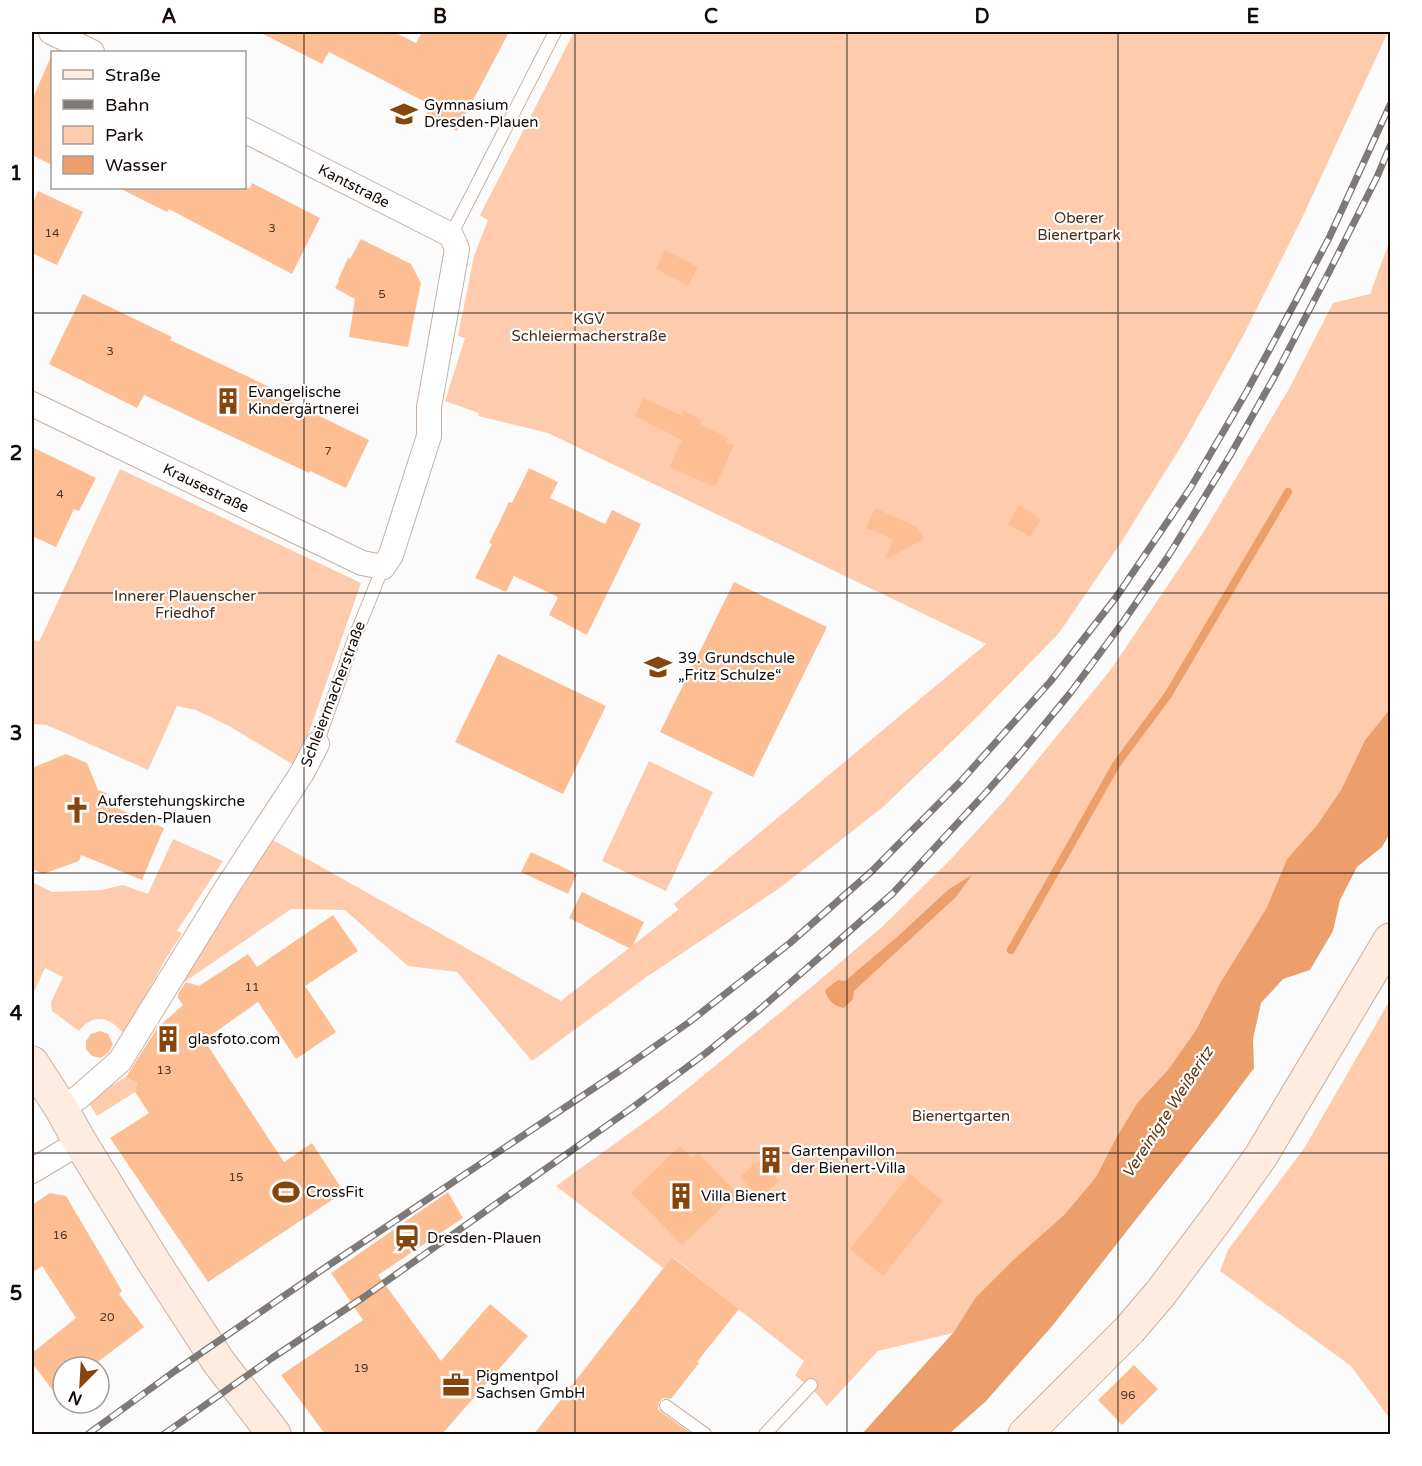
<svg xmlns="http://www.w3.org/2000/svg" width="1422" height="1466" font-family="'Varela Round',sans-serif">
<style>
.green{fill:#feccac}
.water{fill:#ec9f6a}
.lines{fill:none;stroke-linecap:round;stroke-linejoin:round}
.stream{stroke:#ec9f6a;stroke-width:8}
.building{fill:#febe94}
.lane-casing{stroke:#c9b0a0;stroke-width:14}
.street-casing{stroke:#c9b0a0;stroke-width:26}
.secondary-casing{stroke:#c9b0a0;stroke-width:35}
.lane{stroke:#fff;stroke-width:12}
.street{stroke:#fff;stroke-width:24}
.secondary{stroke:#feece0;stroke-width:33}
.rail-casing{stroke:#7e7977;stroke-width:7}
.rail{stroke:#fff;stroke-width:4.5;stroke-dasharray:14;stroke-linecap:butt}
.grid{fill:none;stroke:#130a06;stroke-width:1.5;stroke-opacity:0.55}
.labels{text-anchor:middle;stroke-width:4.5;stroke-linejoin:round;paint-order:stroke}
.number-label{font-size:12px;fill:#4e372a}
.poi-label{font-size:15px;fill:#130a06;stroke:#fff;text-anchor:start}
.street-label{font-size:15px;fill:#130a06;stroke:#fff}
.park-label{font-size:15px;fill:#4b2b15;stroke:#fff}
.water-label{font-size:16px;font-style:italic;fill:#66350c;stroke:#fff}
.neatline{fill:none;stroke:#130a06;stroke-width:2}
.grid-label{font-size:20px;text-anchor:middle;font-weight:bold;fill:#130a06}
</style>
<rect width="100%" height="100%" fill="#fbfbfb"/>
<path class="green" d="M574,32H1388L1303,216L1243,336L1185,440L1120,544L1059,633L973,721L883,807L781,887L648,976L532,1061L457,972L408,966L345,910L291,909L180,985L273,840L561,1001L678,910L674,904L986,644L548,433L478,416L479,413L445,401L465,338L458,336L474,256L488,220L480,215Z
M1390,240V709L1365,740L1341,790L1317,825L1287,859L1267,907L1219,985L1196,1030L1168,1071L1138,1102L1117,1136L1096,1177L1064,1215L1012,1261L976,1297L953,1333L878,1351L827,1406L815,1392L795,1375L804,1361L673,1257L663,1268L556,1186L660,1111L815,984L883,926L951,859L1004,801L1112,668L1205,530L1290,387L1333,303L1370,294Z
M120,469L361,583L297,767L229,726L196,710L177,706L148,770L47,725L32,724V639L39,642Z
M649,761L713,792L666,891L602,861Z
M173,839L223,861L177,931L182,933L165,960L124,1035C112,1017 93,1012 79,1031L52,1011L51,1002L63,977L45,968L32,996V882L52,892L101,890L123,885L148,894Z
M1390,1000V1419L1351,1366L1220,1271L1228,1250L1305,1147Z
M126,1077L137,1083L135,1092L97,1116L87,1100Z"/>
<path class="water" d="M1390,709V833L1382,847L1357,867L1340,900L1333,931L1310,970L1283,979L1261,1003L1253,1039L1254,1068L1219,1115L1152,1199L1053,1325L986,1401L949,1434H862L953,1333L976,1297L1012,1261L1064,1215L1096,1177L1117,1136L1138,1102L1168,1070L1196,1030L1219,985L1267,907L1287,859L1317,825L1341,790L1365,740Z
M972,875L956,897L854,991L853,999L844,1008C834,1007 827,999 825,990L838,980L845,981L896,938L949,889Z"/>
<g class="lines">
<path class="stream" d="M1011,950L1116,765L1168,695L1288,492"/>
</g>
<path class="building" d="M259,32H394L416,43L422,32H509L457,131L426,115L431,105L329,52L322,64Z
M52,54V165L32,155V100Z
M252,183L320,218L292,274L169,209L167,212L119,188H250Z
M38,191L83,212L57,265L32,253V205Z
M361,239L411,264L421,283L408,347L349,337L355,299L335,288L339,281L338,280L348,258L350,259Z
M665,250L698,267L688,286L656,269Z
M83,294L172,337L170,340L278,391L276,395L369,440L346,488L310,471L309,473L144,395L137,408L49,364Z
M643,398L681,415L683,410L702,420L700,424L728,438L726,442L734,445L715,487L669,467L682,440L635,416Z
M32,447L96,478L79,511L74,509L56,547L32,536Z
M529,468L558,482L550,498L605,524L612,510L641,524L587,635L549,615L558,597L514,576L506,592L475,578L492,544L489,543L499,523L509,502L512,503Z
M1019,505L1041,519L1030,537L1008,524Z
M875,508L917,527L924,539L885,560L893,539L866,528Z
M734,582L827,627L753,777L660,732Z
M498,654L606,706L563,794L455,742Z
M66,754L87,763L98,790L107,793L103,802L164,828L142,880L81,855L79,861L43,874L32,869V768Z
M531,852L577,874L568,894L521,872Z
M582,892L644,922L631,949L569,918Z
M333,915L358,951L305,986L336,1032L296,1059L258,1002L204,1040L284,1162L312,1143L344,1192L208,1282L110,1138L149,1113L135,1092L137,1083L126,1077L158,1027L183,1005L178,998V994L186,982L199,986L248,954L257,967Z
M100,1031L108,1034L113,1044L109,1052L101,1058L92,1056L86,1049V1041L91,1034Z
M680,1146L692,1158L698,1153L737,1193L682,1245L631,1193Z
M758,1160L779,1181L760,1199L740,1177Z
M910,1174L943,1201L883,1276L850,1249Z
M448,1192L463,1218L378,1275L441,1361L490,1304L528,1336L442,1434H325L281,1375L363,1320L331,1273Z
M50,1193L66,1196L122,1291L119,1294L144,1327L91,1367H63V1404L32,1363V1353L76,1318L42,1266L32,1273V1205Z
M672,1257L739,1309L697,1362L699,1363L671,1399L663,1398L659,1402L658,1409L661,1412L692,1434H534Z
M1134,1365L1158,1389L1122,1425L1098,1400Z"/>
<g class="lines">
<defs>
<path id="lane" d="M451,235L555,32
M317,744L354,639L383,567
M666,1406L705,1434
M765,1434L811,1385"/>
<path id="street" d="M51,32L92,52
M32,404L362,563L383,567L391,555L429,436V407L457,249L451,235L244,130
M61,1108L79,1097L120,1061L228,886L302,773L317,744
M32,1171L80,1142"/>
<path id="secondary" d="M32,1063L61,1108L80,1142L153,1261L218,1361L274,1434
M1025,1434L1130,1329L1160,1294L1220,1214L1261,1156L1390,940"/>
</defs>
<use href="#lane" class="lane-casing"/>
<use href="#street" class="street-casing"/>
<use href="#secondary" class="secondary-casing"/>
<use href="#lane" class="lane"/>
<use href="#street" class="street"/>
<use href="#secondary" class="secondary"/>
<defs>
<path id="rail" d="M88,1434L175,1371L326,1267L621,1070L688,1023L790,943L872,871L961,781L1050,682L1117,596L1191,487L1247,391L1299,295L1329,238L1390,105
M164,1434L272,1358L364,1297L629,1110L706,1053L759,1010L892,894L989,789L1021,753L1071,692L1123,622L1169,555L1231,454L1277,372L1328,274L1377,177L1390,146"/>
</defs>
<use href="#rail" class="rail-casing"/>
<use href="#rail" class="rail"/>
</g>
<path class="grid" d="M304,32V1434M575,32V1434M847,32V1434M1118,32V1434M32,313H1390M32,593H1390M32,873H1390M32,1153H1390"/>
<defs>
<symbol id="school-bare" viewBox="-9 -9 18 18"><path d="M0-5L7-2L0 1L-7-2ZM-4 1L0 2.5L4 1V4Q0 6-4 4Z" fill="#85450d" stroke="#fff" stroke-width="2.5" paint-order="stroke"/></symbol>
<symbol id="building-bare" viewBox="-9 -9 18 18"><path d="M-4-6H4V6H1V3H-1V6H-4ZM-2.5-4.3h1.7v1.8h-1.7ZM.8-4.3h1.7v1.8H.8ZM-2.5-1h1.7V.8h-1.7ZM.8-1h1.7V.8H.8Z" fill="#85450d" stroke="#fff" stroke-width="2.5" paint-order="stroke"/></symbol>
<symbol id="church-bare" viewBox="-9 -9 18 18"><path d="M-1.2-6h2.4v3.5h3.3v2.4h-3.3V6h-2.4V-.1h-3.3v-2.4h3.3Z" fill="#85450d" stroke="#fff" stroke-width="2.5" paint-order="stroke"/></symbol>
<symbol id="stadium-bare" viewBox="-9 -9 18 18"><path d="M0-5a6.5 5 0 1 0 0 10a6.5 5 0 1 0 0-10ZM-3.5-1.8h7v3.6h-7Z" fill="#85450d" stroke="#fff" stroke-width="2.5" paint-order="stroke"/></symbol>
<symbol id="station-bare" viewBox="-9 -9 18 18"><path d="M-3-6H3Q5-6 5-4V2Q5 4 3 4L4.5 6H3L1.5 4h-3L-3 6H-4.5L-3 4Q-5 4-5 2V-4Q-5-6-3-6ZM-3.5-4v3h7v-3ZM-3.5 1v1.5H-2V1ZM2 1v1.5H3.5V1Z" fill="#85450d" stroke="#fff" stroke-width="2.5" paint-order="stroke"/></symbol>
<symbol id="office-bare" viewBox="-9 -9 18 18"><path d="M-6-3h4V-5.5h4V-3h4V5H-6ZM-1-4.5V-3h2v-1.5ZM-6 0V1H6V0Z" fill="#85450d" stroke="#fff" stroke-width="2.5" paint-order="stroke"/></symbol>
</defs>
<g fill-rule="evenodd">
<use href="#school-bare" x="385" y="95" width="38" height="38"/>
<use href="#building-bare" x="209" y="382" width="38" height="38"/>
<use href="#school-bare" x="639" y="648" width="38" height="38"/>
<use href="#church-bare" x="58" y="791" width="38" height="38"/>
<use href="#building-bare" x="149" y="1020" width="38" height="38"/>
<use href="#building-bare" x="752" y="1141" width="38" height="38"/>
<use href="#stadium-bare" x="267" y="1173" width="38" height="38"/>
<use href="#building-bare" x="662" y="1177" width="38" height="38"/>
<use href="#station-bare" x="388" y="1219" width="38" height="38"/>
<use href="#office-bare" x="437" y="1366" width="38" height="38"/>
</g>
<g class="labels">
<g class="number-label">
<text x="272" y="232">3</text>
<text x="52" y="237">14</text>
<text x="382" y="298">5</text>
<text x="110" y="355">3</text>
<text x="328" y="455">7</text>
<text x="60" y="498">4</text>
<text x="252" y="991">11</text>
<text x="164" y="1074">13</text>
<text x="236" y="1181">15</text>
<text x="60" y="1239">16</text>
<text x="107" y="1321">20</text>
<text x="361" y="1372">19</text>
<text x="1128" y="1399">96</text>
</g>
<g class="poi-label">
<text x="424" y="110">Gymnasium<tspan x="424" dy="17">Dresden-Plauen</tspan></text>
<text x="248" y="397">Evangelische<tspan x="248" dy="17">Kindergärtnerei</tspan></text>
<text x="678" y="663">39. Grundschule<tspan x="678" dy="17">„Fritz Schulze“</tspan></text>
<text x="97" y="806">Auferstehungskirche<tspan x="97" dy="17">Dresden-Plauen</tspan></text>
<text x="188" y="1044">glasfoto.com</text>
<text x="791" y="1156">Gartenpavillon<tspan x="791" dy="17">der Bienert-Villa</tspan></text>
<text x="306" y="1197">CrossFit</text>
<text x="701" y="1201">Villa Bienert</text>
<text x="427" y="1243">Dresden-Plauen</text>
<text x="476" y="1381">Pigmentpol<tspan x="476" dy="17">Sachsen GmbH</tspan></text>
</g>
<g class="street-label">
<text transform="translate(354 186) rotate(27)" y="5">Kantstraße</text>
<text transform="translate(206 488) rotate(26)" y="5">Krausestraße</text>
<text transform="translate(333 694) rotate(-69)" y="5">Schleiermacherstraße</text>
</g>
<g class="park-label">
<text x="1079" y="223">Oberer<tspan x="1079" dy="17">Bienertpark</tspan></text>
<text x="589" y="324">KGV<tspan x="589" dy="17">Schleiermacherstraße</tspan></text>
<text x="185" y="601">Innerer Plauenscher<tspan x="185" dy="17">Friedhof</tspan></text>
<text x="961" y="1121">Bienertgarten</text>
</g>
<g class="water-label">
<text transform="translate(1167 1112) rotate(-57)" y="6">Vereinigte Weißeritz</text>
</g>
</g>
<rect width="1422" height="1466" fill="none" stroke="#ffffff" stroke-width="66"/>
<rect x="51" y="51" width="195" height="138" fill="#ffffff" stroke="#a19d9b" stroke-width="1.5"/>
<rect x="63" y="70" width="30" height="9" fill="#feece0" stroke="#a19d9b" stroke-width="1.5"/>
<text x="105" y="81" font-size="18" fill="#130a06">Straße</text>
<rect x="63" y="100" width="30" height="9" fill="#7e7977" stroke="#a19d9b" stroke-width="1.5"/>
<text x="105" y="111" font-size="18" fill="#130a06">Bahn</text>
<rect x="63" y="126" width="30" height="18" fill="#feccac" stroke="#a19d9b" stroke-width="1.5"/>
<text x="105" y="141" font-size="18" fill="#130a06">Park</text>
<rect x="63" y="156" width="30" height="18" fill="#ec9f6a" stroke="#a19d9b" stroke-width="1.5"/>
<text x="105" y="171" font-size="18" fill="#130a06">Wasser</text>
<g transform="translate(81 1385) rotate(204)"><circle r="28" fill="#ffffff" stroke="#a19d9b" stroke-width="1.5"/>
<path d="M0-4.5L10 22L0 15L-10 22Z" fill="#85450d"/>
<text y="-9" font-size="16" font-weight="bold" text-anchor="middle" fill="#130a06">N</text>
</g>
<rect x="33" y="33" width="1356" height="1400" class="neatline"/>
<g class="grid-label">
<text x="169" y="23">A</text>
<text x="440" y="23">B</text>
<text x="711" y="23">C</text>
<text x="982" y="23">D</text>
<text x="1253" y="23">E</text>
<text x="16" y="180">1</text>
<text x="16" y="460">2</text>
<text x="16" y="740">3</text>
<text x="16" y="1020">4</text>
<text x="16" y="1300">5</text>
</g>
</svg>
